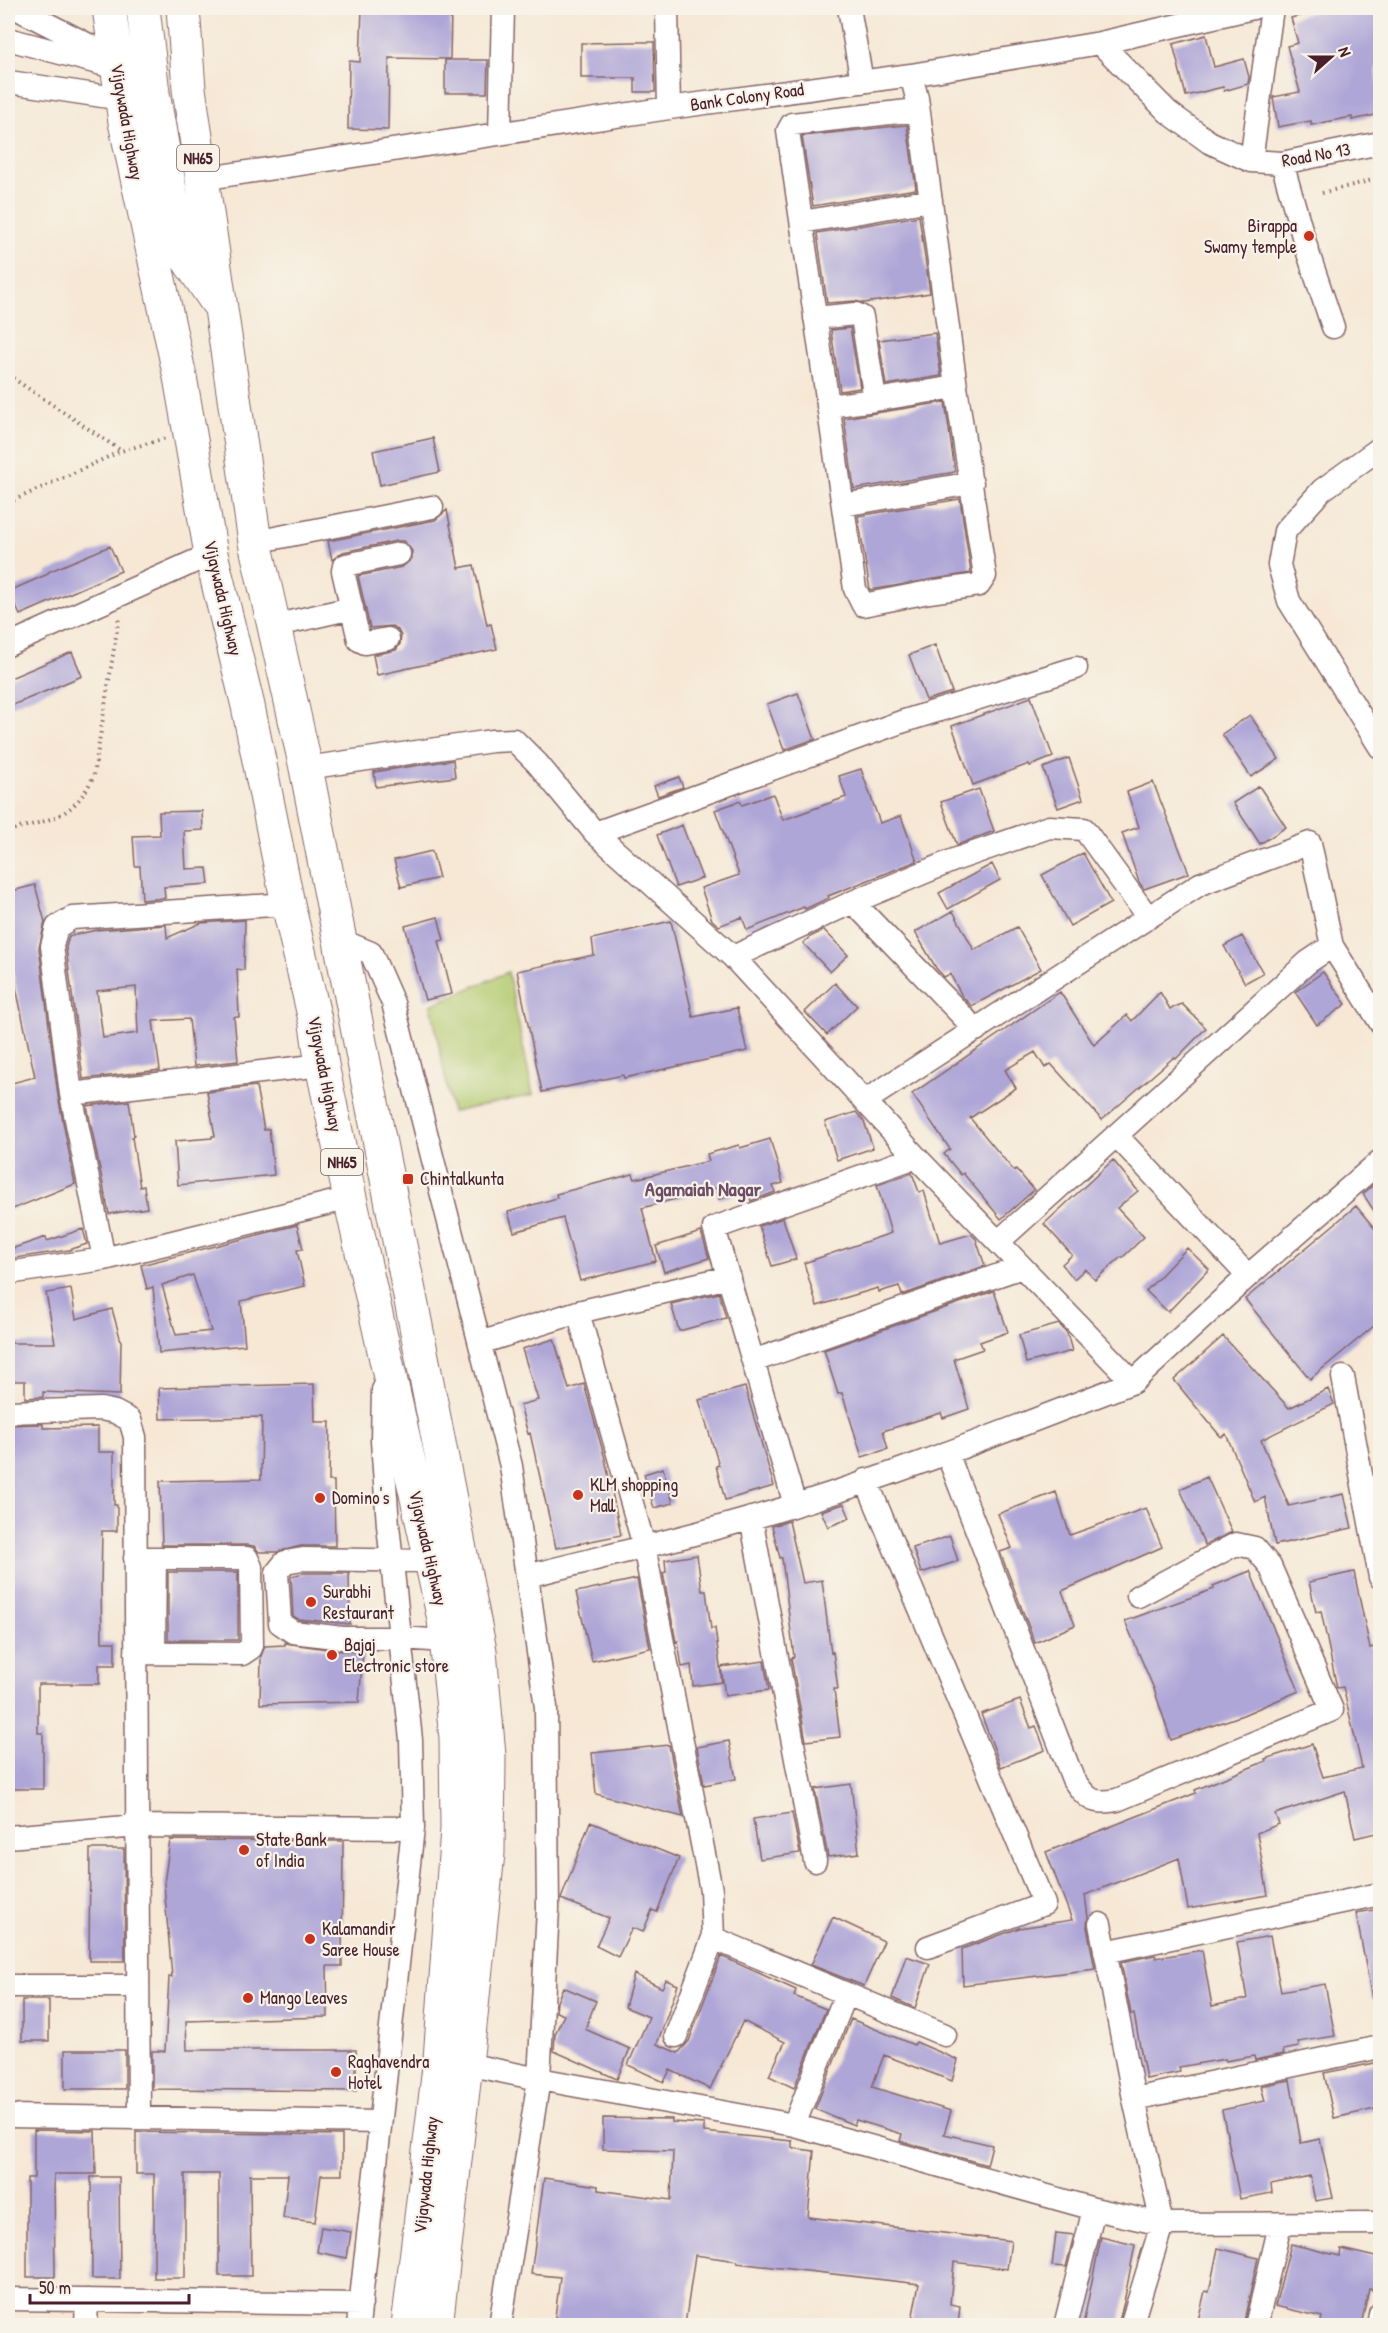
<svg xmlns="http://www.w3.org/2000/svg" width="1388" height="2333" font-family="'Patrick Hand',sans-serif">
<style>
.green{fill:#b3ca6f;stroke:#7e744d;stroke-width:1.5}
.building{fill:#aea6d7;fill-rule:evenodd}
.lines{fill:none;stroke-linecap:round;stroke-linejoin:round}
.minor-casing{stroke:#866566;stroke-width:25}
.highway-casing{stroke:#866566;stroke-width:35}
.path{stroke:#866566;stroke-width:4;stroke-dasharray:1.5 4.5;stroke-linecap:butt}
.minor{stroke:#fff;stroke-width:22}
.highway{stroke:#fff;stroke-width:33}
.poi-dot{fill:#c8321e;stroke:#f7f3e8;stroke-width:2}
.labels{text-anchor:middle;stroke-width:4.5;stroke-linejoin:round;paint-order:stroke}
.shield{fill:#f7f3e8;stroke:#7e5f64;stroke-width:1.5}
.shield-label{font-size:16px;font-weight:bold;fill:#4a1f2b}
.street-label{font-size:18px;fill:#4a1f2b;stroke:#f7f3e8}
.poi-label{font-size:18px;fill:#4a1f2b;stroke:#f7f3e8;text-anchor:start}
.neighbourhood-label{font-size:20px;font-weight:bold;fill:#6d4e67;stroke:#f7f3e8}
</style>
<rect width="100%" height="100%" fill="#f7f3e8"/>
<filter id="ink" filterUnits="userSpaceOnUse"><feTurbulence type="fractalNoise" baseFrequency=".0167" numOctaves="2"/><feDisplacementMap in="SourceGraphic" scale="12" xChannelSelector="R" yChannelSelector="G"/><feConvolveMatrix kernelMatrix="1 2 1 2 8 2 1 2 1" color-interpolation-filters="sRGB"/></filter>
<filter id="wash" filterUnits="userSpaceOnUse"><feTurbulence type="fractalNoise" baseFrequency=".008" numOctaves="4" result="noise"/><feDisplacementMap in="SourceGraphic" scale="24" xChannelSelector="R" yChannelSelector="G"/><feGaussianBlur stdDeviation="1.35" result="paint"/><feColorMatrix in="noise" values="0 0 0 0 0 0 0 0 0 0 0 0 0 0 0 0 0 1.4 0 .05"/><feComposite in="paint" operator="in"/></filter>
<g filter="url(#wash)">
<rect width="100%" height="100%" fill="#f6e8d5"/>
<path class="green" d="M508,972L533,1095L452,1112L431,1005Z"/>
<g id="blocks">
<path class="building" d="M362,8L451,10L450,59L389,58L388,130L348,129L349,61L360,62Z
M1328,8H1380V66L1376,68L1380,93V114L1352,120V117L1311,125V121L1278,127L1273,97L1300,92L1287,46L1298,43L1291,18Z
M1206,35L1214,67L1244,59L1249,77L1248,84L1224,91L1223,87L1186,96L1173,44Z
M634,42H654L655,92H635V78H581V43Z
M445,60H488L487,93H445Z
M907,125L916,189L813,206L802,136Z
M919,216L930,293L864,303L855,301L827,303L817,233Z
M850,328L860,388L840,391L831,330Z
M935,333L941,376L886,385L879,340Z
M945,402L955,472L854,489L844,418Z
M433,438L440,472L380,485L373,451Z
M960,499L971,573L870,590L858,516Z
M447,510L459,568L474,565L487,625L491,624L497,649L377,675L373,655L396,650L400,644L401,636L398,630L392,626L370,628L358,576L402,567L412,559V551L404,541H396L343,552L332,560L328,541L435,520Z
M110,546L121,571L20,615L9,591L48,574V572Z
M935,645L952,692L926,700L909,655Z
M72,652L82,676L8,707V679Z
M798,693L815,739L784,750L767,704Z
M1031,697L1053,757L1030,766L1029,764L973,785L952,726Z
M1250,715L1279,759L1251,777L1222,734Z
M1069,758L1083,799L1058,808L1043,768Z
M453,760L455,777L376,787L374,772Z
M861,769L880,823L901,816L917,861L828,896L829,898L805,909L804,907L747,930L742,917L719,926L712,920L701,888L739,875L715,810L740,801L742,805L773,794L783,820L846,797L839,776Z
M679,777L683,787L658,796L654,786Z
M1153,782L1189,873L1144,889L1139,882L1122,833L1139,827L1127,792Z
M1259,786L1286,827L1260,844L1233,803Z
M979,789L994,831L957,845L941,802Z
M202,811L203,830L184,831L186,869L207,868L209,884L164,887L165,898L142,900L140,866H135L133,836L160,835L159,812Z
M682,825L702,878L676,887L657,835Z
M432,851L439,878L401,887L394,860Z
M1083,853L1111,903L1070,926L1042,875Z
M992,864L1000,880L948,909L939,893Z
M35,885L45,922L39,948L58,1096L75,1184L8,1211V1084L35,1077L14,978L8,930V892Z
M953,911L974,950L1017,927L1041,969L972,1006L962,996L950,974L944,977L936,968L915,932Z
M438,917L444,940L439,941L452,994L425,1000L405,926Z
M245,920L244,970L237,969L239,1017H234L238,1061L194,1066L189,1019L153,1021L160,1070L83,1079L66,947L69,936L97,930L166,925L167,938L201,923ZM136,987L138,1033L103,1038L97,991Z
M671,921L693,1017L737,1008L747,1051L624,1078L623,1075L542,1092L517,971L594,955L592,939Z
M824,930L848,955L830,972L803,943L810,937Z
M1242,936L1263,973L1245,983L1224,946Z
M1323,972L1346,1004L1317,1025L1295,992Z
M835,983L857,1006L827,1035L805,1012Z
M1060,992L1094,1045L1127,1015L1132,1021L1160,992L1170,1009L1182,1004L1206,1028L1176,1059L1174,1057L1102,1120L1051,1064L1045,1068L1035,1052L1005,1070L1016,1088L970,1118L1014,1171L1016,1169L1034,1190L1001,1219L963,1173L961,1175L944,1154L950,1149L912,1094Z
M256,1086L264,1130L269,1129L274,1175L178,1185L175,1141L212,1138V1136H215L207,1092Z
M129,1101L134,1136L132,1137L140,1187L144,1186L147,1208L109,1214L87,1106Z
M856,1112L864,1121L873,1148L837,1160L825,1122Z
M770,1139L783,1183L773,1186L775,1192L751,1201L748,1191L719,1199L716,1188L642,1208L656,1261L580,1281L563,1218L514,1232L508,1212L557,1198L556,1194L633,1174L635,1179L709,1161L707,1154L739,1145L740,1148Z
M1113,1160L1138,1191L1117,1208L1144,1237L1122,1258L1121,1257L1095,1280L1085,1269L1074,1279L1062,1264L1072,1255L1044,1224Z
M912,1173L919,1192L924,1191L940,1243L971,1234L976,1239L985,1266L902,1295L899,1286L879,1292L878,1288L817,1306L804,1263L891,1233L877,1185Z
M1378,1181L1380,1186V1220L1363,1194Z
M1356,1206L1380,1235V1321L1310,1379L1245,1299Z
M783,1218L796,1259L772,1266L759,1226Z
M297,1225L303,1249L297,1250L305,1286L241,1301L245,1345L159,1353L153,1287L147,1289L141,1265ZM193,1275L211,1331L176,1335L162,1285Z
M83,1229L87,1244L69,1250L8,1259V1250L46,1237L47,1241Z
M701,1232L709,1258L664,1272L656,1246Z
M1187,1248L1209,1269L1168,1312L1146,1291Z
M71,1289L76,1319L112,1309L121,1341L120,1395L43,1392V1397L25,1398V1381H8V1343H55L46,1293Z
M994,1291L1008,1332L980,1342L983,1349L954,1359L969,1409L943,1418L941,1413L883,1431L888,1449L862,1457L842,1393L838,1394L824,1350Z
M719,1293L726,1318L679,1331L671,1304Z
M1059,1324L1067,1333L1072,1351L1026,1363L1019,1335Z
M1223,1336L1289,1408L1328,1389L1334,1404L1261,1440L1289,1506L1344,1494L1352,1528L1275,1545L1265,1497L1255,1502L1226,1434L1221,1437L1174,1380Z
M554,1339L569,1389L584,1384L605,1459L621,1535L556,1548L530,1433L528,1434L520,1405L538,1400L522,1349Z
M314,1384L315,1422H330L329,1481H334L335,1546H301L277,1552H259L254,1546L247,1545H162L160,1481L261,1479L262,1417L160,1419L159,1388Z
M745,1387L774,1486L725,1500L716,1466L719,1465L699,1400Z
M43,1424V1428L98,1427V1452H114V1505H117V1531H102L101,1587L102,1642H115V1665H99V1684H38V1733H43V1789H8V1425Z
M663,1468L673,1503L654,1508L644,1474Z
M1207,1477L1232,1532L1205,1545L1180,1489Z
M1056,1492L1070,1535L1146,1508L1162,1547L1062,1591L1075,1625L1035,1643L1000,1552L1012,1548L998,1514Z
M844,1504L850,1518L828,1527L821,1511Z
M789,1521L803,1583L822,1580L831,1653L833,1652L838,1689H834L840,1737L806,1741L791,1658L794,1657L782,1558H780L772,1526Z
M950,1536L958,1561L921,1573L913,1548Z
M697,1555L702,1591H706L711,1629L715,1628L722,1682L693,1686L691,1665L682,1667L678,1641L676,1642L663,1573L666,1572L665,1560Z
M1250,1571L1299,1691L1243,1715L1171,1740L1154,1689L1125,1621L1214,1589L1213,1586Z
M168,1572H238V1640H168Z
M1354,1572L1370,1648L1374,1647L1380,1677V1832L1355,1838L1345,1791L1275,1814L1279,1824L1257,1833L1268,1895L1188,1909L1179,1858L1085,1895L1088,1918L1087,1927L1095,1969L963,1985L962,1949L1019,1928L1072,1920L1046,1852L1196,1793L1195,1790L1266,1761L1265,1759L1312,1744L1323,1777L1362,1768L1343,1687L1337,1688L1321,1611L1316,1612L1309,1582Z
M304,1573H349L350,1624L298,1619L293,1616L291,1576Z
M637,1579L650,1648L592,1661L576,1592Z
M285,1643L341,1651L363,1652L359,1702L260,1704L261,1656L265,1646L285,1645Z
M764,1661L769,1690L725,1696L721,1667Z
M1020,1700L1031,1728L1036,1726L1045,1750L1001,1767L981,1714Z
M729,1741L736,1779L704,1785L697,1747Z
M669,1745L683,1817L596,1794L592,1753Z
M851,1784L859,1853L828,1857L815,1789Z
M792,1813L800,1853L760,1859L753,1819Z
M590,1822L679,1858L657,1912L652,1910L643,1932L632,1928L618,1957L596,1946L609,1918L561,1899Z
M170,1840L343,1841L342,1966H327L328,2017L186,2021L187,2050H356V2091L152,2089V2051H165L169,1977H172L164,1884Z
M90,1849H124L125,1961H89Z
M1380,1909V1998L1372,1999L1356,1913Z
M833,1917L884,1941L864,1986L811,1965Z
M1270,1936L1281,1992L1325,1984L1335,2036L1298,2042L1299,2047L1283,2050L1284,2054L1255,2060L1254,2056L1225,2061V2059L1179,2067L1180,2072L1146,2079L1134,2014H1131L1121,1962L1155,1955L1156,1958L1202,1950L1212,2006L1247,1999L1237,1942Z
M721,1956L796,1990L794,1996L826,2009L794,2088L769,2076L785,2042L743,2021L710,2089L670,2070L664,2082L628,2065L649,2017L625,2007L634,1974L662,1988L666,1980L678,1985L657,2044L678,2053L689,2041Z
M906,1956L930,1964L915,2008L892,1998Z
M563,1987L596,2001L585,2029L630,2049L617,2079L554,2051L555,2034L564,2015L556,2012L557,2002Z
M22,2000H49V2041H22Z
M851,2019L914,2045L916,2042L958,2060L952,2081L884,2055L872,2087L951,2111L944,2134L992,2145L987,2165L900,2141L902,2134L856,2120L854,2125L815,2109Z
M65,2050H125V2089H65Z
M1380,2062V2108L1334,2118L1324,2073Z
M1290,2080L1301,2143L1320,2139L1333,2198L1315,2201L1310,2176L1271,2184L1272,2193L1240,2199L1222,2110L1265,2101L1261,2086Z
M603,2118L672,2119V2122L704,2124V2132L792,2141V2148L814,2151L808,2217L1011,2241L1007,2269L954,2262L950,2304L960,2306L958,2325H911L919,2284L737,2263V2261L695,2255L685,2325H554L560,2277L531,2274L544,2178L598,2186V2190L671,2200L673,2151L603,2149Z
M34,2130L95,2131L96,2174H54L55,2277H27V2178H34Z
M136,2132L342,2135V2175H321L315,2222L283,2218L288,2175H250L251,2276H219V2174H185V2278H154V2174H136Z
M91,2177H119L120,2279H92Z
M321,2227L351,2232L347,2258L317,2252Z
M1056,2233L1074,2235L1066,2267L1052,2266Z
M1101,2237L1135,2245L1124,2302L1118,2325H1083Z
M1291,2244L1340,2256L1341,2249L1380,2258V2276L1377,2291L1369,2289L1361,2325H1320L1322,2317L1275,2306Z
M1218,2248L1258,2258L1243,2325H1197L1205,2291L1209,2292Z"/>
</g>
</g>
<g filter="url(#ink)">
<use href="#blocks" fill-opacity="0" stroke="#866566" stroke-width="1.5"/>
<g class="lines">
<defs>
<path id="minor" d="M16,8L112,57
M667,8L669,108
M849,8L862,82
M8,39L117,68
M1100,43L1253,8
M911,75L917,98L956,387L985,576L979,585L929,592L863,605L855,589L788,131L792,124L917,110
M9,82L122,99
M500,134L503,8
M1251,161L1272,8
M1282,163L1307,250L1333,327
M201,179L669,108L911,75L1100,43L1168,112L1209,142L1251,161L1282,163L1380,143
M802,222L931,200
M815,318L856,314L862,317L875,400L828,406
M875,400L956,387
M1380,448L1322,490L1285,531L1279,565L1289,601L1380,747
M843,505L972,483
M255,542L432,507
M273,626L352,608
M388,639L365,643L359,640L343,571L344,566L346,565L399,554
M8,645L211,554
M306,768L492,741L514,740L537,763L595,833L733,957L916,1157L1133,1382L1248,1276L1380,1161
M595,833L901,722L1076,668
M853,902L976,1030
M340,940L371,953L393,1003L511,1466L546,1707L548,1909L539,2079L500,2326
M733,957L853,902L954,860L1049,827L1084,829L1147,916
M71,1094L322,1065
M865,1101L1200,884L1310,843L1332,946
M1116,1135L1248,1276
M998,1242L1308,962L1332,946L1380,1022
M104,1259L71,1094L52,946L57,927L72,918L288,904
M8,1273L104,1259L350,1198
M480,1343L578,1312
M753,1361L1022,1267
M1343,1377L1380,1577
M8,1412L101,1409L115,1412L130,1420L135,1437L139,2117
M947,1453L1073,1779C1087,1799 1092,1805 1117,1800L1332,1710L1270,1566L1255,1548L1236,1544L1138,1596
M866,1480L1044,1904L928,1947
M795,1505L714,1228L916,1157
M751,1518L815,1861
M135,1558H247L251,1567L252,1645L251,1648L242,1654L136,1653
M431,1561L303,1559L285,1562L277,1572L280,1623L293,1632L343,1638H401L446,1641
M527,1576C602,1557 677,1540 752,1518C881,1481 1008,1430 1133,1382
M154,1653L155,1558
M8,1837L138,1826L413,1828
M1100,1924L1134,2099L1162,2224L1131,2326
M713,1938L945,2035
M1105,1952L1380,1894
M8,1986H138
M676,2036L713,1938L711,1890L644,1546L578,1312L729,1277
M466,2064L539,2079L794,2125L1094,2209L1162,2224L1380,2223
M1134,2099L1380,2047
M8,2116L380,2122
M794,2125L846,1994
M8,2299L361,2304
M86,2326L87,2300
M358,2326L413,1828L411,1740L388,1525L382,1441L383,1390
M1065,2326L1094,2209
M1256,2326L1280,2225
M1378,2326L1380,2314"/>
<path id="highway" d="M109,8L125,122L180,377L211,554L248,706L288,904L316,1024L322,1065L350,1198L444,1619L456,1738L457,1829L440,2059L408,2326
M143,8L153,93L177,229L186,257L216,301
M183,8L189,89L255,542L306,768L480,1651L489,1756L488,1853L466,2064L436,2326"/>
</defs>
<use href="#minor" class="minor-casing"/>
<use href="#highway" class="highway-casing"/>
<path class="path" d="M1322,193L1380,178
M8,375L120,450
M8,503L121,451L166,438
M8,831C51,819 74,819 94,775L119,617"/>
<use href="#minor" class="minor"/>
<use href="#highway" class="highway"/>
</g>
</g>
<g class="poi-dot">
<circle cx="1309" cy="236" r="6"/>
<rect x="402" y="1173" width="12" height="12" rx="3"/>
<circle cx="578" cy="1495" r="6"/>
<circle cx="320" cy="1498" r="6"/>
<circle cx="311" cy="1602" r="6"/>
<circle cx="332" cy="1655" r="6"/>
<circle cx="244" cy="1850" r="6"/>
<circle cx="310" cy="1939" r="6"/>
<circle cx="248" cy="1998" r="6"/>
<circle cx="336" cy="2072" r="6"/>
</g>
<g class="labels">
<g class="shield">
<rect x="177" y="145" width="42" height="26" rx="4.5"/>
<rect x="321" y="1149" width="42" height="26" rx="4.5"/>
</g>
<g class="shield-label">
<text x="198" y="164">NH65</text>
<text x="342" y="1168">NH65</text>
</g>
<g class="street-label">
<text transform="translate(747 97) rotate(-8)" y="6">Bank Colony Road</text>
<text transform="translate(127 122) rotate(80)" y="6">Vijaywada Highway</text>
<text transform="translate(1316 155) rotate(-10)" y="6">Road No 13</text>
<text transform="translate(223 598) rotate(77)" y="6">Vijaywada Highway</text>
<text transform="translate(325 1074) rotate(79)" y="6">Vijaywada Highway</text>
<text transform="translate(428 1548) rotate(77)" y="6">Vijaywada Highway</text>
<text transform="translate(426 2175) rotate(-84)" y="6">Vijaywada Highway</text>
</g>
<g class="poi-label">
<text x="1297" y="232" text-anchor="end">Birappa<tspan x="1297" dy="21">Swamy temple</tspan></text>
<text x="420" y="1185">Chintalkunta</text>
<text x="590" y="1491">KLM shopping<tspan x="590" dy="21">Mall</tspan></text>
<text x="332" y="1504">Domino's</text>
<text x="323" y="1598">Surabhi<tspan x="323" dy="21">Restaurant</tspan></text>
<text x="344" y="1651">Bajaj<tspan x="344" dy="21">Electronic store</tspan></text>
<text x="256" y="1846">State Bank<tspan x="256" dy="21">of India</tspan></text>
<text x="322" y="1935">Kalamandir<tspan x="322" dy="21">Saree House</tspan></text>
<text x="260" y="2004">Mango Leaves</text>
<text x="348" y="2068">Raghavendra<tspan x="348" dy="21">Hotel</tspan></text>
</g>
<g class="neighbourhood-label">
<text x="703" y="1196">Agamaiah Nagar</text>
</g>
</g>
<rect width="1388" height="2333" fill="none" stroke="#f7f3e8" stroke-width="30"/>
<g transform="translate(1331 57) rotate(69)" stroke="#f7f3e8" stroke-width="4.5" paint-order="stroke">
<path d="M0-4.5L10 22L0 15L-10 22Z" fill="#4a1f2b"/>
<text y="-9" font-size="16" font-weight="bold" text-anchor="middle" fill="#4a1f2b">N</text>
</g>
<path d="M30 2294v9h159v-9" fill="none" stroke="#4a1f2b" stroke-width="3"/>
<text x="39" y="2294" font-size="18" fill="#4a1f2b" stroke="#f7f3e8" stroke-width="4.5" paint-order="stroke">50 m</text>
</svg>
